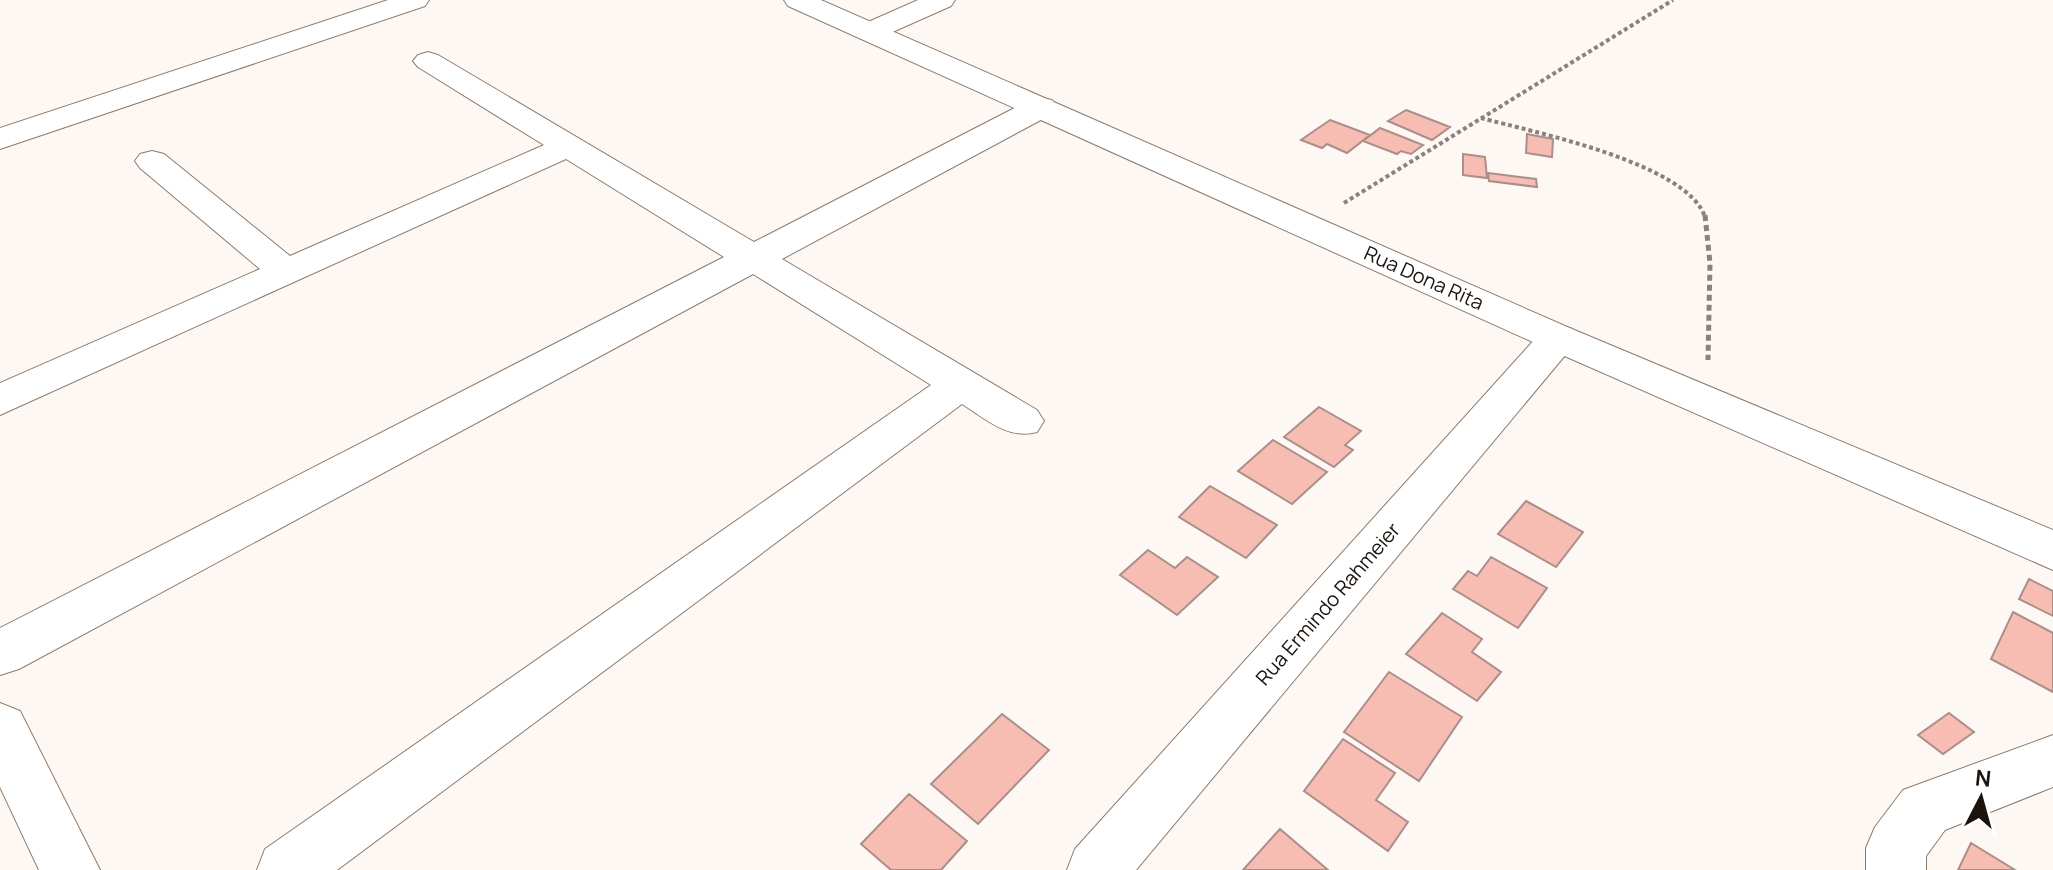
<svg xmlns="http://www.w3.org/2000/svg" width="2053" height="870" font-family="Manrope,sans-serif">
<style>
.building{fill:#f7bcb2;stroke:#ac8e89;stroke-width:2}
.lines{fill:none;stroke-linecap:round;stroke-linejoin:round}
.minor-casing{stroke:#917a6a;stroke-width:2}
.major-casing{stroke:#917a6a;stroke-width:2}
.path-far1{stroke:#88817c;stroke-width:4;stroke-dasharray:4 3;stroke-linecap:butt}
.path{stroke:#88817c;stroke-width:5;stroke-dasharray:6 4;stroke-linecap:butt}
.minor{fill:#fff;fill-rule:evenodd}
.major{fill:#fff;fill-rule:evenodd}
.labels{text-anchor:middle;stroke-width:6;stroke-linejoin:round;paint-order:stroke}
.street-label{font-size:20px;fill:#1c130d;stroke:#fff}
</style>
<rect width="100%" height="100%" fill="#fef8f5"/>
<path class="building" d="M1406,110L1450,127L1432,140L1388,121Z
M1330,120L1370,135L1347,153L1327,144L1322,148L1301,140Z
M1380,128L1423,145L1411,154L1401,151L1397,154L1363,141Z
M1527,134L1553,139L1552,157L1526,153Z
M1463,154L1485,157L1487,178L1463,175Z
M1488,173L1536,179L1537,187L1489,181Z
M1319,407L1361,431L1345,445L1353,450L1334,467L1284,437Z
M1273,440L1327,472L1292,504L1238,471Z
M1210,486L1277,525L1246,558L1179,517Z
M1526,501L1583,532L1556,567L1498,534Z
M1148,550L1175,568L1187,557L1218,577L1177,615L1120,575Z
M1491,557L1547,588L1518,628L1453,589L1468,571L1477,576Z
M2029,579L2053,591V616L2019,599Z
M2013,612L2053,633V692L1991,659Z
M1442,613L1482,639L1472,652L1501,672L1477,701L1406,654Z
M1389,672L1462,717L1419,781L1344,732Z
M1949,713L1974,732L1943,754L1918,735Z
M1002,714L1049,750L978,824L931,784Z
M1343,739L1395,773L1376,800L1408,822L1388,851L1304,791Z
M909,794L967,841L941,870H891L861,844Z
M1280,829L1328,870H1243Z
M1971,843L2015,870H1958Z"/>
<g class="lines">
<defs>
<path id="minor" d="M388,0H429L425,6L0,149V128Z
M918,0H955L951,6L879,38L869,40L859,38L855,32L859,26Z
M428,52L438,55L754,242L1030,100L1041,98L1052,100L1057,107L1052,114L782,259L1037,410L1044,421L1037,432C1008,440 986,419 962,404L337,870H257L265,849L931,385L753,274L19,669L0,675V628L724,257L566,159L0,415V383L260,269L140,168L135,161L140,154L152,151L164,154L290,256L544,145L418,67L413,61L418,55Z
M1558,325L1572,329L1578,338L1572,347L1136,870H1067L1075,849L1544,329Z
M0,703L20,711L100,870H39L0,787Z
M2053,735V787L1945,830L1926,856V870H1866V848L1875,827L1903,790Z"/>
<path id="major" d="M784,0H821L1572,329L2053,530V570L1544,347L788,6Z"/>
</defs>
<use href="#minor" class="minor-casing"/>
<use href="#major" class="major-casing"/>
<path class="path-far1" d="M1481,118C1533,132 1687,163 1705,217
M1344,203L1673,0"/>
<path class="path" d="M1705,215L1710,263L1708,360"/>
<use href="#minor" class="minor"/>
<use href="#major" class="major"/>
</g>
<g class="labels">
<g class="street-label">
<text transform="translate(1424 278) rotate(24)" y="7">Rua Dona Rita</text>
<text transform="translate(1328 604) rotate(-49)" y="7">Rua Ermindo Rahmeier</text>
</g>
</g>
<g transform="translate(1981 798) rotate(6)" stroke="#ffffff" stroke-width="6" paint-order="stroke">
<path d="M0-6L14 30L0 20L-14 30Z" fill="#1c130d"/>
<text y="-12" font-size="22" font-weight="bold" text-anchor="middle" fill="#1c130d">N</text>
</g>
</svg>
